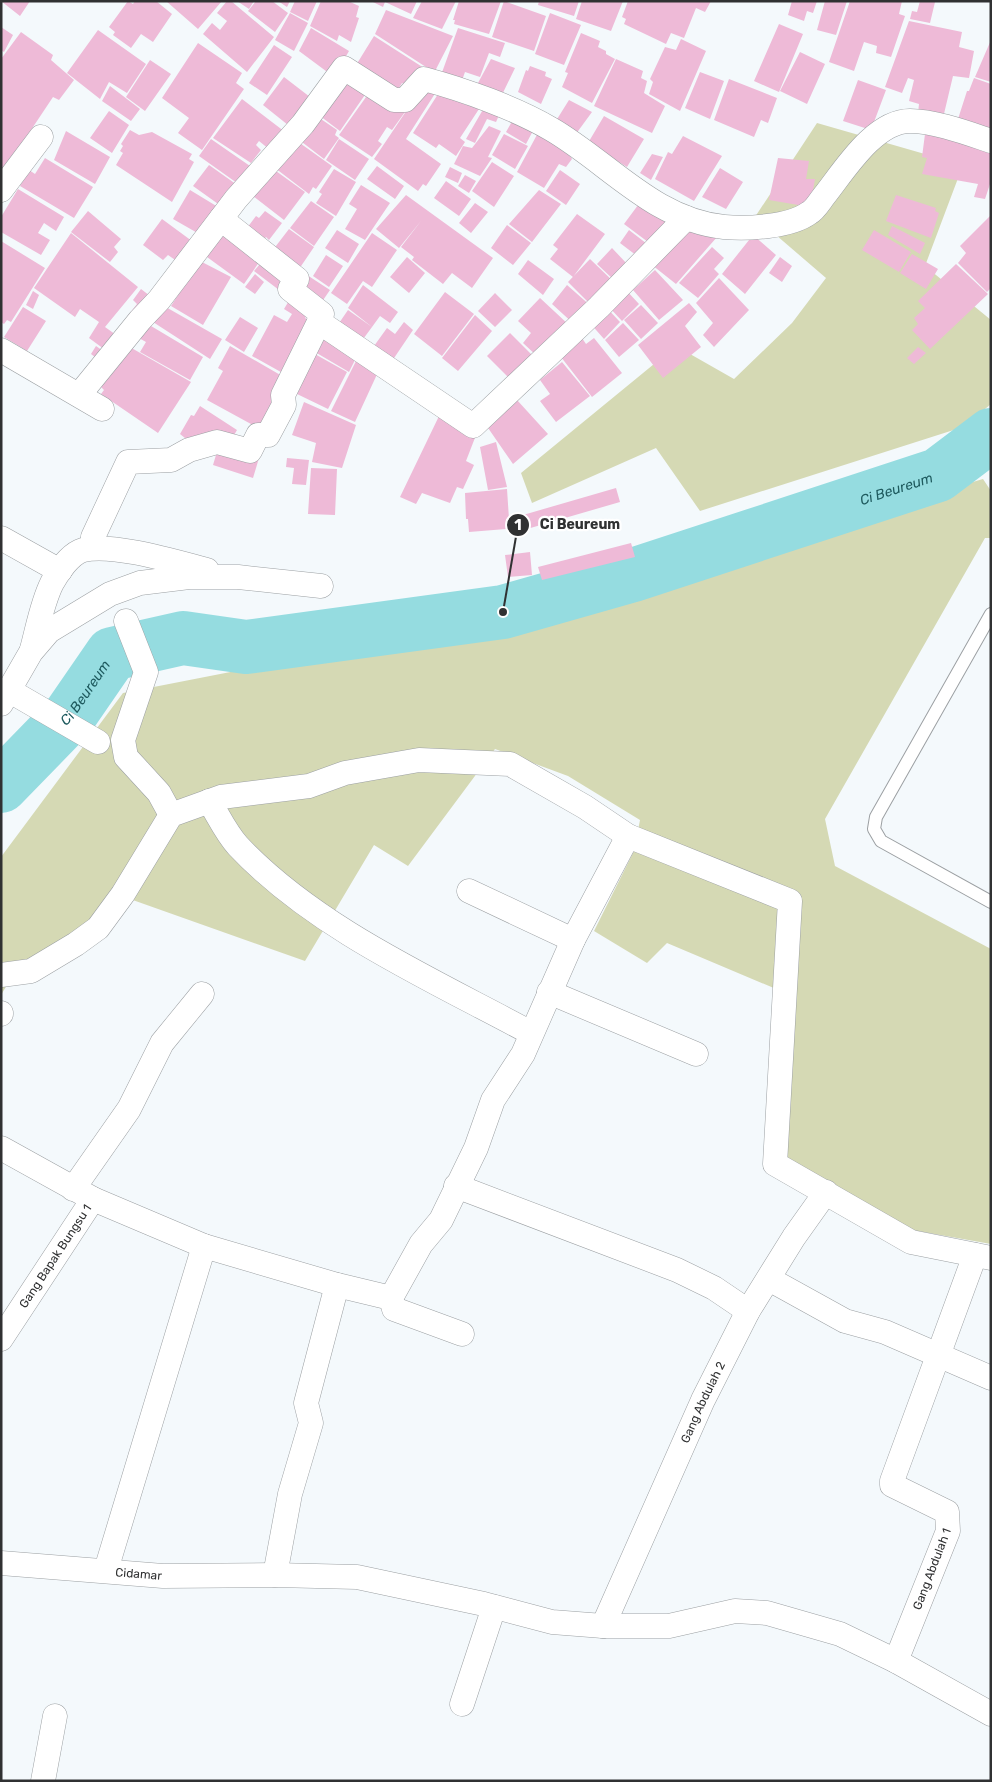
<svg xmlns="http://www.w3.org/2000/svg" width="992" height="1782" font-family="Rubik,sans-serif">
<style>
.green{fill:#d5d9b4}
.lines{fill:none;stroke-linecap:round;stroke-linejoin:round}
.river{stroke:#95dce0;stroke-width:54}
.building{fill:#eebad7}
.lane-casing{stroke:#9ca0a3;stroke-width:14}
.street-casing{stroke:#9ca0a3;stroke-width:25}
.lane{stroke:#fff;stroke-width:12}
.street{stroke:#fff;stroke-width:24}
.labels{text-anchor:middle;stroke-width:4.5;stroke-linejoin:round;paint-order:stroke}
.street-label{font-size:12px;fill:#303132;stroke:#fff}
.water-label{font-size:14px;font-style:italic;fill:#1e5a5e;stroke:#fff}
.leader{fill:none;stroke:#303132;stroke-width:2}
.callout-dot{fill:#303132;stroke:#fff;stroke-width:2}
.mark-label{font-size:15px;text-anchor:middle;font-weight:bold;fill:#fff}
.callout-label{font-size:14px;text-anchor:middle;font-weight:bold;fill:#303132;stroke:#fff;stroke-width:4.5;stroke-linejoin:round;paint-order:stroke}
</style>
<rect width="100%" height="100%" fill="#f4f9fc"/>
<path class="green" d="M817,123L963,165L925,266L991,320V404L963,427L700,511L656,448L532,503L521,473L676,346L734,379L792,323L826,278L755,217Z
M983,479L991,491V538H985L825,819L835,866L991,949V1244L912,1230L779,1159L795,997L667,943L647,963L594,931L634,851L640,820L568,776L495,749L408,866L374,845L305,961L113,893L91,925L19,965L1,995V857L123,693L328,653L562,603Z"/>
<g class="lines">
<path class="river" id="s1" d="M1,786L70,715L112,654L183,638L246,647L503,612L633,575L938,475L991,435"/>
</g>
<path class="building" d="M1,1H30L20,16Z
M128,1L133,4L135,1H156L172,14L153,42L141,34L131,48L113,35L115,32L109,27Z
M166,1H222L198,29Z
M227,1H231L274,37L247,72L203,34L212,23L220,30L227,21L217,13Z
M237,1H254L249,9Z
M256,1H272L288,13L275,32L248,11Z
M278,1H290L287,7Z
M295,1H317L308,21L290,12Z
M321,1H348L359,6L356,17L359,18L351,42L339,35L337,41L310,26Z
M371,1H417L411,14L385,2L383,7Z
M422,1H456L442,29L413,18Z
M459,1H501L489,34L454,24L455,20H453Z
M504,1L546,16L534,51L492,37Z
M539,1H579L574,16L538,5Z
M582,1H623L611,31L576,19Z
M628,1H711L705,12L696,8L684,38L671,33L666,44L624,24L626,19L622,17Z
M792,1H817L813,13L807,11L804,21L788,15Z
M825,1H847L836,35L817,30Z
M850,1H902L899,14L905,16L891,57L876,53L877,46L864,42L854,71L829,62Z
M920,1L935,2L930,23L910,19L912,11L917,12Z
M386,10L453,36L433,75L424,73L426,67L375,34Z
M290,13L308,23L294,51L275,40Z
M550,13L581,25L564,65L535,54Z
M909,21L962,32L959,47L974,51L969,78L953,76L943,118L918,113L919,104L909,101L914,80L908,78L902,93L885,87Z
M779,24L803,34L779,92L754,81Z
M1,27L13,35L4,52L1,50Z
M311,28L349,51L334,77L299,51Z
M458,28L505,43L500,57L489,53L480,77L465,72L460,86L440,78Z
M98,30L146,64L127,93L109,82L100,99L67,73Z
M21,32L53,55L51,60L74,80L59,100L53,97L31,130L35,133L6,172L1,169V59Z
M581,33L600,41L598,47L606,51V54L615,59L592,103L562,87L568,73L565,72Z
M374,36L424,68L411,88L402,83L394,96L353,70Z
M681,39L706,51L680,111L649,94L653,82L650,79L665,47L676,50Z
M991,40V82L975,77Z
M198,43L242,73L236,83L244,89L202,150L178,133L189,118L162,98Z
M274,45L292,57L267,95L249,83Z
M800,52L825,64L807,104L780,91Z
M491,59L515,68L498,103L472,94Z
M616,59L643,71L641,78L647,81L644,93L665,106L652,133L594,106Z
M150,60L171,74L145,111L126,97Z
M530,66L546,72L545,76L552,79L541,104L518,92L526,70L528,71Z
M700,72L724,81L710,119L685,108Z
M343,75L369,89L340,131L316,113Z
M284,77L310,97L293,129L263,105Z
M974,78L991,84V132L958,119L967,91H969Z
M729,79L777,98L768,123L761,120L754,137L714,120Z
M858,80L886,90L871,130L843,121Z
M110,86L140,109L131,121L102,101Z
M423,86L436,92L406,139L441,164L426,186L423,184L418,191L374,159Z
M371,90L405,112L392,130L387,127L378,141L382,144L372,157L339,135Z
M440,91L466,105L468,103L479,109L460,138L465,142L456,156L439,144L436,148L413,133Z
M242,99L289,135L275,154L259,141L256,145L261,150L251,163L213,138Z
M569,100L592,112L573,138L554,124Z
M485,106L501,111L496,122L487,119L475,143L466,139Z
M109,111L129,125L112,153L90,138Z
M315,115L337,130L335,135L339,138L324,159L298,139Z
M604,116L644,139L627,167L588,143Z
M514,118L535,127L526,144L506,132Z
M489,126L501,131L488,157L492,158L480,176L454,164L463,146L472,148Z
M130,130L139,135L152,132L192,154L189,159L194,162L172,202L116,165L123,153L120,151L123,146L121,144Z
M66,131L110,157L95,184L54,160Z
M539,131L573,151L570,156L572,159L566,167L559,164L544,188L517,172Z
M504,134L528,146L515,169L492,155Z
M925,134L991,147V181L985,199L974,197L978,184L922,174L927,158L922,157Z
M683,136L722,156L694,201L655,179L668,152L672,154Z
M211,139L250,166L244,188L199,156Z
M339,139L369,159L355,180L326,160Z
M297,141L332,166L316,189L313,187L309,194L275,168Z
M652,154L663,157L651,180L640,173Z
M45,158L93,187L74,218L20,186L29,170L35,174Z
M778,158L809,161L806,179H815L810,207L769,200Z
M492,162L514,176L494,207L472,191Z
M209,165L240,187L221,206L193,186Z
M269,166L305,192L284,220L249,193Z
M377,166L404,186L395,199L367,179Z
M450,167L462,173L458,183L445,177Z
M720,168L743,182L726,209L702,197Z
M334,169L356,182L336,216L316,203L322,194L319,192Z
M560,170L580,184L566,205L546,191Z
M465,175L476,181L469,193L458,186Z
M446,181L471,199L459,216L434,198Z
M361,185L390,203L365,240L345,229L357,209L349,204Z
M18,189L64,217L56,231L44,223L38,233L50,240L41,255L1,232V217Z
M190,190L218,207L201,235L173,219Z
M539,190L561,204L532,242L509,224Z
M406,195L493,258L472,288L452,273L443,284L412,260L414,257L401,247L421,221L399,248L376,229Z
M896,195L936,208L935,211L939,213L931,238L886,221Z
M644,197L676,220L652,245L624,224Z
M311,201L334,217L314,246L290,228Z
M475,203L488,212L471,233L459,223Z
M88,211L121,239L114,247L118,252L110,262L71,232Z
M265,211L282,223L269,240L266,237L260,245L244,232L256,216L259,218Z
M577,214L605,234L573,277L550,259L558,249L553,245Z
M991,215V288L987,292L958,263L966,253L960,246Z
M162,219L196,244L181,264L168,255L163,260L143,245Z
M692,220L717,237L676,284L652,265Z
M507,225L531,243L513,265L491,248Z
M892,226L925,243L920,254L888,235Z
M289,229L314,247L295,275L269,255Z
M337,230L359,244L348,263L325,248Z
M629,230L651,247L641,259L620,243Z
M874,230L911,252L899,272L862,250Z
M71,233L138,287L105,327L119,337L108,352L89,338L99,322L80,309L75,317L34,288Z
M222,233L262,258L244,284L207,257Z
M372,233L397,250L372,287L363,281L347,304L331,293Z
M753,235L776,255L745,294L722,274Z
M1,241L45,268L11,322L7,320L4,324L1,322Z
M712,247L724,258L714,269L719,274L698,298L679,283Z
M612,248L629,266L615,281L597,264Z
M912,254L938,269L926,289L900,273Z
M326,255L343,266L329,287L313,276Z
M407,257L425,273L409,293L390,277Z
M780,257L792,266L782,282L769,273Z
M265,258L294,279L283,293L254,271Z
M590,259L617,285L594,308L568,282Z
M528,260L554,279L543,295L518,274Z
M200,261L231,277L203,325L171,306Z
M956,264L988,294L930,349L912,330L918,324L914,318L925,308L918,301Z
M655,270L683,300L659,320L633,290Z
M255,274L264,282L255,294L245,287Z
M307,275L330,290L319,306L296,291Z
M719,278L749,310L714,347L703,335L713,323L696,303Z
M363,285L398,312L390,323L380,316L372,327L348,308Z
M567,285L592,307L575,325L552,304Z
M141,289L154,299L133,323L126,318L137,304L133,300Z
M626,290L639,304L622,321L608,306Z
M33,291L39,295L33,309L26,305Z
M445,292L474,314L442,356L414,334Z
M495,293L512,310L495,327L478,311Z
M540,298L569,325L538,357L523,343L531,333L518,321Z
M290,299L310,310L305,318L316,324L288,376L252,356L274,315L287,322L292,314L284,309Z
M689,303L697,312L685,326L701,347L663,378L638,345Z
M641,305L658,323L641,339L624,320Z
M164,306L222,339L210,359L153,322Z
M605,306L620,322L604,339L589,322Z
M23,307L46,321L27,351L4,337Z
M348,310L372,327L358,346L335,329Z
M475,315L492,331L458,371L442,358Z
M240,317L258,328L244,352L225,340Z
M404,322L413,330L388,367L369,353L387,328L395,334Z
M146,323L203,357L190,380L140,352L146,342L137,337Z
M623,323L639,340L619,357L605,340Z
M510,333L536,359L513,382L487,356Z
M326,336L357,356L349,372L315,352Z
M582,338L586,344L594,338L622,373L592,397L561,357Z
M96,346L106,353L100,361L91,354Z
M128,346L191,382L158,433L101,394L104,390L96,382Z
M230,346L289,380L264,431L207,400L223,371L218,368Z
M918,347L926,353L914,364L907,358Z
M313,353L347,372L328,409L297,394L306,375L303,373Z
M358,357L379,370L355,422L331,411Z
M562,362L590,396L556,422L540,401L550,394L540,380Z
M517,400L548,434L513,464L486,425Z
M304,402L356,425L342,468L312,462L316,443L292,435Z
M200,406L237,430L230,442L195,446L180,434L191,415L194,416Z
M440,414L478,430L466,461L474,465L463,489L457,487L450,503L422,493L416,504L400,497Z
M496,442L507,487L488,490L480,447Z
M219,445L259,458L253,478L213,465Z
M287,458L309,460L306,485L292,484L294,468L286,467Z
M311,468L337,469L335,515L308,514Z
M616,488L620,502L527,529L523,515Z
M507,489L509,519H506V529L469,532L468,519H466L465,493Z
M631,543L635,557L542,580L538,567Z
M530,552L532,575L508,577L505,555Z"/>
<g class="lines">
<defs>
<path id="lane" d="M991,614L876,817L874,829L881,841L991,902"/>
<g id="street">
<path d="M1,190L41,137"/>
<path d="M221,219L297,279L290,289L322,314L319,322L473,426L599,307L686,218"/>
<path d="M1,350L102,409"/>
<path d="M79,395L140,320L159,300L236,199L303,124L344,68L394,100H405L424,79C465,90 515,108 551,129C608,162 654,220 724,227C747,229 790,227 809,213C815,210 820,201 824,196C844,171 874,121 910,121C935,121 967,133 991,141"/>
<path d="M93,537L128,462L171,460L189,450L217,442L250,451L258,435H268L284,405L283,395L319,322"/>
<path d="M1,538L60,571"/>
<path d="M126,621L146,672L123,740L126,757L159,793L171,815"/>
<path d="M32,649C38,627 42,603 52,583C58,572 70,554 83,550C114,543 176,562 207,570"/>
<path d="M10,691L98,742"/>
<path d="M1,704L31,652L49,631L110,594L140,583L189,577H238L321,586"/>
<path d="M209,801C218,815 226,833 238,846C315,928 433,980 531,1033"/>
<path d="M469,891L573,940"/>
<path d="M1,975L31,971L76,944L98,928L123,894L171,815L221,797L309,786L345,773L419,760L510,764L585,807L628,836L790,901L775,1164L911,1242L991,1258"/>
<path d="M549,992L696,1054"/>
<path d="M1,1014V1013"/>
<path d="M1,1148L93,1199L204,1246L337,1285L391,1298"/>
<path d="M456,1186L677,1270L714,1288L748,1311"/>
<path d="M73,1189L129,1109L162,1043L202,994"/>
<path d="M769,1279L845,1321L885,1332L991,1378"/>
<path d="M462,1334L394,1309L391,1298L421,1244L441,1220L476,1148L493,1100L523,1054L573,940L628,836"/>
<path id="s2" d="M1,1339L93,1199"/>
<path id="s3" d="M1,1563L163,1576L275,1575L357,1577L484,1604L552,1622L603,1626H669L735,1611L767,1613L840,1634L896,1661L991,1714"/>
<path d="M106,1570L204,1246"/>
<path d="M275,1575L290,1494L311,1423L306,1403L337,1285"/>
<path id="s4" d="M603,1626L703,1400L748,1311L794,1237L826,1192"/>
<path d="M896,1661L948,1531L947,1512L892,1485V1481L975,1255"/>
<path d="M462,1704L494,1607"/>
<path d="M43,1781L55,1716"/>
</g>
</defs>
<use href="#lane" class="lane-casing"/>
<use href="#street" class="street-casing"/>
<use href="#lane" class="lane"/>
<use href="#street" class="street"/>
</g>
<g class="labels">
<g class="street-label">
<text dy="4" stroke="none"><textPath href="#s2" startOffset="99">Gang Bapak Bungsu 1</textPath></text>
<text dy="4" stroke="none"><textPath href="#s4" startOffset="245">Gang Abdulah 2</textPath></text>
<text transform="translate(932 1569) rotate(-69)" y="4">Gang Abdulah 1</text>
<text dy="4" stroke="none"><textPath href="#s3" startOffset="138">Cidamar</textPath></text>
</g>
<g class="water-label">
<text dy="5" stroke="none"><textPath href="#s1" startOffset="981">Ci Beureum</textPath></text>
<text dy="5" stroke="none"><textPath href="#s1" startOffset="126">Ci Beureum</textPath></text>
</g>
</g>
<path class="leader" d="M503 612L518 525"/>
<g class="callout-dot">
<circle cx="503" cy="612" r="5"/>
<circle cx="518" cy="525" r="12"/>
</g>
<g class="mark-label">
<text x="518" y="530">1</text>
</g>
<g class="callout-label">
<text x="580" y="529">Ci Beureum</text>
</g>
<rect width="992" height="1782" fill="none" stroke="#303132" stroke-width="5"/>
</svg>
